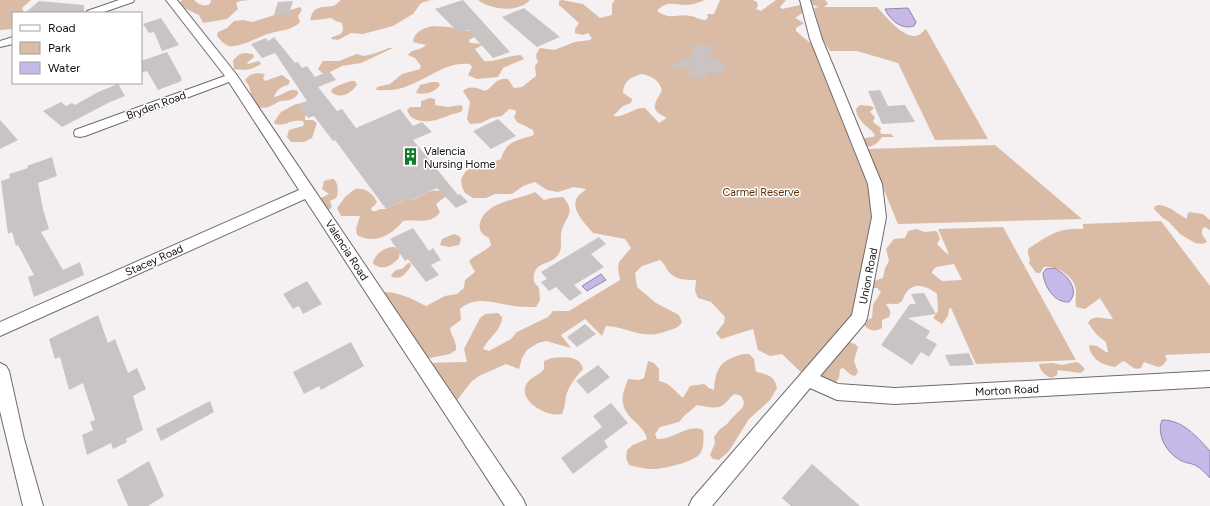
<svg xmlns="http://www.w3.org/2000/svg" width="1210" height="506" font-family="Figtree,sans-serif">
<style>
.green{fill:#dabba5;fill-rule:evenodd}
.water{fill:#c6b9ea;stroke:#9086a9}
.building{fill:#c9c4c3}
.lines{fill:none;stroke-linecap:round;stroke-linejoin:round}
.minor-casing{stroke:#6f6b6c;stroke-width:2}
.minor{fill:#fff;fill-rule:evenodd}
.labels{text-anchor:middle;stroke-width:3;stroke-linejoin:round;paint-order:stroke}
.street-label{font-size:11px;fill:#110f10;stroke:#fff}
.poi-label{font-size:11px;fill:#110f10;stroke:#fff;text-anchor:start}
.park-label{font-size:11px;fill:#5b3008;stroke:#fff}
</style>
<rect width="100%" height="100%" fill="#f5f0f2"/>
<path class="green" d="M0,0H31L22,8L24,13H13V29L0,30Z
M182,0H194C199,5 204,7 210,4L211,0H250L240,1L236,3L238,9L227,19L203,23L199,15L180,6L179,4Z
M341,0H431L421,3L413,14L393,26L363,34L351,33L338,40L331,39L332,37L341,34L343,30L342,23L336,21L331,18L316,20H310C314,5 320,8 333,6C336,5 338,2 341,0Z
M478,0H530C518,13 491,10 478,0Z
M562,0L583,4L600,18L612,15V4L615,0H705C699,2 693,5 686,5C673,5 667,0 657,11C672,21 676,13 691,16C696,17 700,20 706,20L708,17L707,14H714L720,0H753L757,2L758,6L756,9L761,11L776,0H786L780,7L782,9L800,5L804,7L805,11L795,18L804,23L796,28V31L809,42L816,39L875,184L879,217L846,341L855,344L858,347L854,361L858,372L855,376L851,375L843,368L840,369L839,378L833,386L807,378L782,354L770,356L758,350L753,329L721,339L716,333L724,323L725,317L711,302L698,298L695,291L696,280C685,280 675,280 668,271C665,266 664,263 660,260L642,266L635,273L637,287L656,303L679,315L682,322C678,328 674,329 667,331C641,341 630,327 606,326L602,336L585,319L561,335L571,348L546,341L538,343L527,350L522,358L519,369L506,364L479,376L471,382L451,408L422,363L467,362L464,349L480,318L485,314L498,313L502,317C502,330 489,337 483,349L489,351L511,339L517,332L548,317L553,311H569L620,280L618,269L619,262L631,248L625,239L593,233C585,223 569,209 578,196C580,194 584,191 586,189L574,187L558,192L547,190L535,182L523,186L512,194H495L486,198H473L465,193L462,187L461,179L466,171L473,167L485,165L501,159C507,140 516,141 534,135L533,130L517,122L514,117L516,113L515,110L509,109L502,116L491,118L481,123L470,124L467,119L470,102L463,91C470,85 477,88 485,91C494,87 495,77 508,79L514,88L522,87L536,76L535,66L538,62C535,56 536,53 540,48L554,50L575,42L590,40L592,38L588,33L583,35L575,33V29L579,23L559,5V1ZM642,74C653,77 658,79 662,90C654,106 649,109 667,118L659,123L645,108C633,107 625,118 613,116L623,106L631,103L632,99L623,93C623,81 632,76 642,74Z
M807,0H825L828,4L824,7H877C886,16 904,41 919,35C921,34 924,30 926,29L988,139L935,140L898,63L857,51H830L822,38L814,8L819,7L810,4Z
M300,7L302,10L298,16L300,22C292,31 279,30 268,34C258,37 240,48 229,46C225,45 220,40 217,36L218,32L227,28L234,21L243,20L252,22Z
M433,26L449,27L477,33L476,36L469,40L470,43L484,44L475,49L484,61C495,63 509,55 521,55L524,59L503,68L498,77L477,79L468,75L472,67L470,64C449,61 429,77 410,85C399,90 388,91 376,90L377,87L390,84L402,74L420,69L421,66L415,58L408,55C412,48 421,51 426,45L413,42C414,31 424,28 433,26Z
M389,48H393L361,63L342,66L328,73H322L318,69L323,61H339L357,54L363,56L373,54Z
M245,53L253,54L254,57L247,63L248,64L259,61L261,64C251,70 245,71 234,69L233,60L240,54Z
M257,73L265,74L263,78L265,81L282,75L290,81L288,85C282,86 276,90 274,97C283,96 288,87 298,91V94C291,103 285,99 278,102C270,107 264,110 254,106L249,86L245,80L250,75Z
M351,81H355L357,85C351,93 341,100 331,92L332,89C338,85 345,83 351,81Z
M432,82H438L440,85C434,93 425,95 416,93L420,85Z
M430,98L435,99V105L448,107L461,105L463,108L462,111C458,114 454,113 450,115C438,120 422,126 410,116L407,110L410,107H421V101Z
M296,104H301L307,114L305,117V120H313L317,123L312,138L304,142H291L287,137L289,130L303,126L304,124L303,121C292,118 285,127 275,124L274,122L281,112Z
M860,105L871,106L874,108L870,112L875,117L873,122L881,128L880,132L882,134H891L894,137H882L877,143L870,147L864,145L862,140L865,138L873,137L875,135C869,126 857,122 856,109Z
M995,145L1082,219L898,224L867,149Z
M331,179H334C338,183 339,192 336,198L330,201L332,207C325,214 316,215 310,208L313,202L329,194L322,189L324,181Z
M355,189C365,188 372,192 377,202L374,206L371,208L372,211H376L380,209H386L410,198L412,200C423,195 434,186 445,193V197L436,204L440,212C432,225 415,219 403,221C392,235 374,245 357,235L356,229L360,216H341L337,208L345,197Z
M535,192L544,200L551,198L563,197C578,214 563,218 561,234C560,241 563,248 558,255C549,267 532,260 534,282L539,288L540,300L536,307C527,307 518,307 508,305C492,302 474,296 460,309L461,320L450,328C451,336 457,341 456,350L450,354L420,360L374,292C395,290 409,297 426,306L445,296L457,294L464,288L465,280L475,272L469,261C476,254 485,252 491,245L489,238C483,235 478,231 480,223C486,201 518,200 535,192Z
M1159,205C1171,206 1177,214 1187,219V215L1189,212L1203,214L1210,220V230L1205,227L1202,229V234L1207,242L1203,244L1195,243L1180,234L1169,222L1163,218L1154,209L1155,206Z
M1161,221L1210,286V353L1165,355L1167,360L1162,366L1158,367L1144,362L1141,368C1132,371 1130,363 1123,361L1115,367C1102,365 1092,360 1089,347L1090,345L1097,346L1106,352H1108L1106,342L1097,335L1088,323C1094,313 1105,320 1113,319L1100,298L1085,309L1076,307C1075,302 1076,297 1076,292C1076,277 1057,265 1044,267L1040,273H1036L1029,263L1030,260L1028,253V249C1047,236 1059,227 1083,229V224Z
M1003,227L1076,360L976,364L951,308L949,309L948,316L942,324L933,318L938,311L937,294C927,286 914,281 906,293C904,295 903,300 902,301C898,306 891,303 886,304C889,309 892,311 889,317L882,320V328C874,333 867,330 862,322L872,318L873,305L881,292L877,288H871V282L883,278L885,268L889,261L886,249L894,239L905,238L908,231L916,229L925,232L936,231L938,233L940,239L937,244L946,253L949,254L938,229ZM954,264L962,280L942,281L932,273L933,270L936,267Z
M454,234L459,236L461,239L459,245L449,247L440,245L442,239Z
M394,247L400,251L399,258C391,266 384,271 373,264C373,255 386,246 394,247Z
M408,263H410L411,266C406,273 402,280 392,277L391,275L396,270L402,269Z
M743,354H749L754,359L756,372C767,374 775,376 777,388L770,400L749,419L729,451L719,460L713,459L710,455L715,443L714,437L719,430L727,424L731,419L743,407L744,402L741,396L735,394C730,396 728,402 723,405C716,410 705,406 697,405L684,416L679,422L660,427L655,434L657,439C675,440 687,423 703,430C704,437 704,448 700,454C693,462 664,469 653,469C646,469 636,467 629,465L626,458L627,450L633,445L647,439C644,424 625,419 623,403C621,395 626,386 628,379L639,380L644,378L648,361L654,363L659,369V381C671,383 674,391 683,398L690,386L704,384L709,388L714,390C716,367 720,361 743,354Z
M552,358C564,357 580,355 583,369C576,377 569,385 566,396C565,402 565,408 562,414C549,418 516,401 527,383C531,377 540,375 544,369V361Z
M1076,362L1079,363L1085,369L1081,373L1058,370L1057,375L1051,378C1045,375 1040,371 1039,364L1053,363L1062,365Z"/>
<path class="water" d="M908,8L916,22L914,26C901,30 890,20 885,9Z
M1054,268C1066,273 1081,290 1069,302C1054,303 1044,286 1043,273L1046,269Z
M601,274L606,280L587,291L582,286Z
M1162,420C1183,420 1196,436 1210,451V478C1205,473 1201,468 1195,465C1191,463 1184,463 1180,460C1167,453 1156,435 1162,420Z"/>
<path class="building" d="M463,0L510,52L493,58L468,30L459,33L435,9Z
M39,1L84,5V13H25Z
M293,1L289,14L274,15L278,2Z
M524,8L560,37L537,47L502,17Z
M161,18L179,45L162,51L154,32L149,33L143,24Z
M274,37L295,63L298,62L302,68L307,66L315,77L329,71L336,80L318,87L337,111L342,109L356,128L400,109L413,126L422,122L432,132L413,140L458,195L460,194L468,202L456,208L437,188L411,200L410,198L386,209L335,140L333,141L314,116L308,118L298,104L307,101L275,53L262,58L251,44L266,38L268,41Z
M694,44L712,46L710,59L724,61L723,74L707,72L706,79L689,77L691,69L667,66L692,56Z
M167,52L182,79L180,80L182,81L158,90L147,71L141,73V61Z
M118,84L125,96L110,102L62,127L43,111L61,102L66,106L72,103L75,105L98,92Z
M880,90L888,106L905,105L915,122L882,124L868,91Z
M498,119L516,136L491,149L473,131Z
M0,120L18,140L0,149Z
M52,157L57,176L38,183L43,209L49,229L41,232L63,270L80,262L84,275L34,297L28,277L34,275L18,245L16,246L12,232L8,234L1,181L10,178L9,174L28,168L27,166Z
M413,228L429,251L433,248L441,260L431,265L439,275L426,282L408,259L405,261L390,239Z
M599,237L606,244L591,254L604,267L574,285L582,293L570,301L556,287L549,291L541,282L547,279L541,272Z
M307,281L322,304L303,314L299,306L293,309L283,294Z
M924,293L936,314L908,318L930,331L926,338L937,344L929,357L921,352L912,365L881,345L910,304H916L911,294Z
M98,315L108,343L115,339L128,373L137,368L146,389L133,396L143,430L126,439L127,442L113,449L111,443L87,455L82,435L93,430L90,422L95,420L83,383L69,390L60,357L55,359L49,339Z
M585,324L596,334L577,347L567,337Z
M351,342L364,366L321,390L319,386L304,394L293,372Z
M969,353L974,365L950,366L945,355Z
M598,365L610,377L588,394L576,381Z
M210,401L214,412L161,441L156,429Z
M611,403L628,423L604,441L608,447L573,474L561,458L602,427L593,416Z
M149,461L164,496L148,506H128L117,480Z
M812,464L860,506H791L782,498Z"/>
<g class="lines">
<defs>
<path id="minor" d="M119,0H134L133,2L101,13H86L87,11Z
M166,0H177L236,74L523,499L526,506H505L305,199L0,336V322L299,190L229,82L85,136L80,137L75,136L74,133L75,130L225,76Z
M800,0H810L822,39L882,184L886,217L867,318L865,323L820,376L838,384L895,388L1210,371V387L895,404L837,400L810,388L712,506H689L692,499L852,315L872,217L868,184L810,39Z
M13,37V44L0,47V41Z
M0,363L6,366L9,371L24,439L43,506H23L0,411Z"/>
</defs>
<use href="#minor" class="minor-casing"/>
<use href="#minor" class="minor"/>
</g>
<defs>
<symbol id="building-bare" viewBox="-9 -9 18 18"><path d="M-4-6H4V6H1V3H-1V6H-4ZM-2.5-4.3h1.7v1.8h-1.7ZM.8-4.3h1.7v1.8H.8ZM-2.5-1h1.7V.8h-1.7ZM.8-1h1.7V.8H.8Z" fill="#13792c" stroke="#fff" stroke-width="2.5" paint-order="stroke"/></symbol>
</defs>
<g fill-rule="evenodd">
<use href="#building-bare" x="398" y="144" width="25" height="25"/>
</g>
<g class="labels">
<g class="street-label">
<text transform="translate(156 105) rotate(-20)" y="4">Bryden Road</text>
<text transform="translate(347 250) rotate(57)" y="4">Valencia Road</text>
<text transform="translate(154 260) rotate(-24)" y="4">Stacey Road</text>
<text transform="translate(868 276) rotate(-79)" y="4">Union Road</text>
<text transform="translate(1007 390) rotate(-3)" y="4">Morton Road</text>
</g>
<g class="poi-label">
<text x="424" y="155">Valencia<tspan x="424" dy="13">Nursing Home</tspan></text>
</g>
<g class="park-label">
<text x="761" y="196">Carmel Reserve</text>
</g>
</g>
<rect x="12" y="12" width="130" height="72" fill="#ffffff" stroke="#a09f9f"/>
<rect x="20" y="25" width="20" height="6" fill="#ffffff" stroke="#a09f9f"/>
<text x="48" y="32" font-size="12" fill="#110f10">Road</text>
<rect x="20" y="42" width="20" height="12" fill="#dabba5" stroke="#a09f9f"/>
<text x="48" y="52" font-size="12" fill="#110f10">Park</text>
<rect x="20" y="62" width="20" height="12" fill="#c6b9ea" stroke="#a09f9f"/>
<text x="48" y="72" font-size="12" fill="#110f10">Water</text>
</svg>
